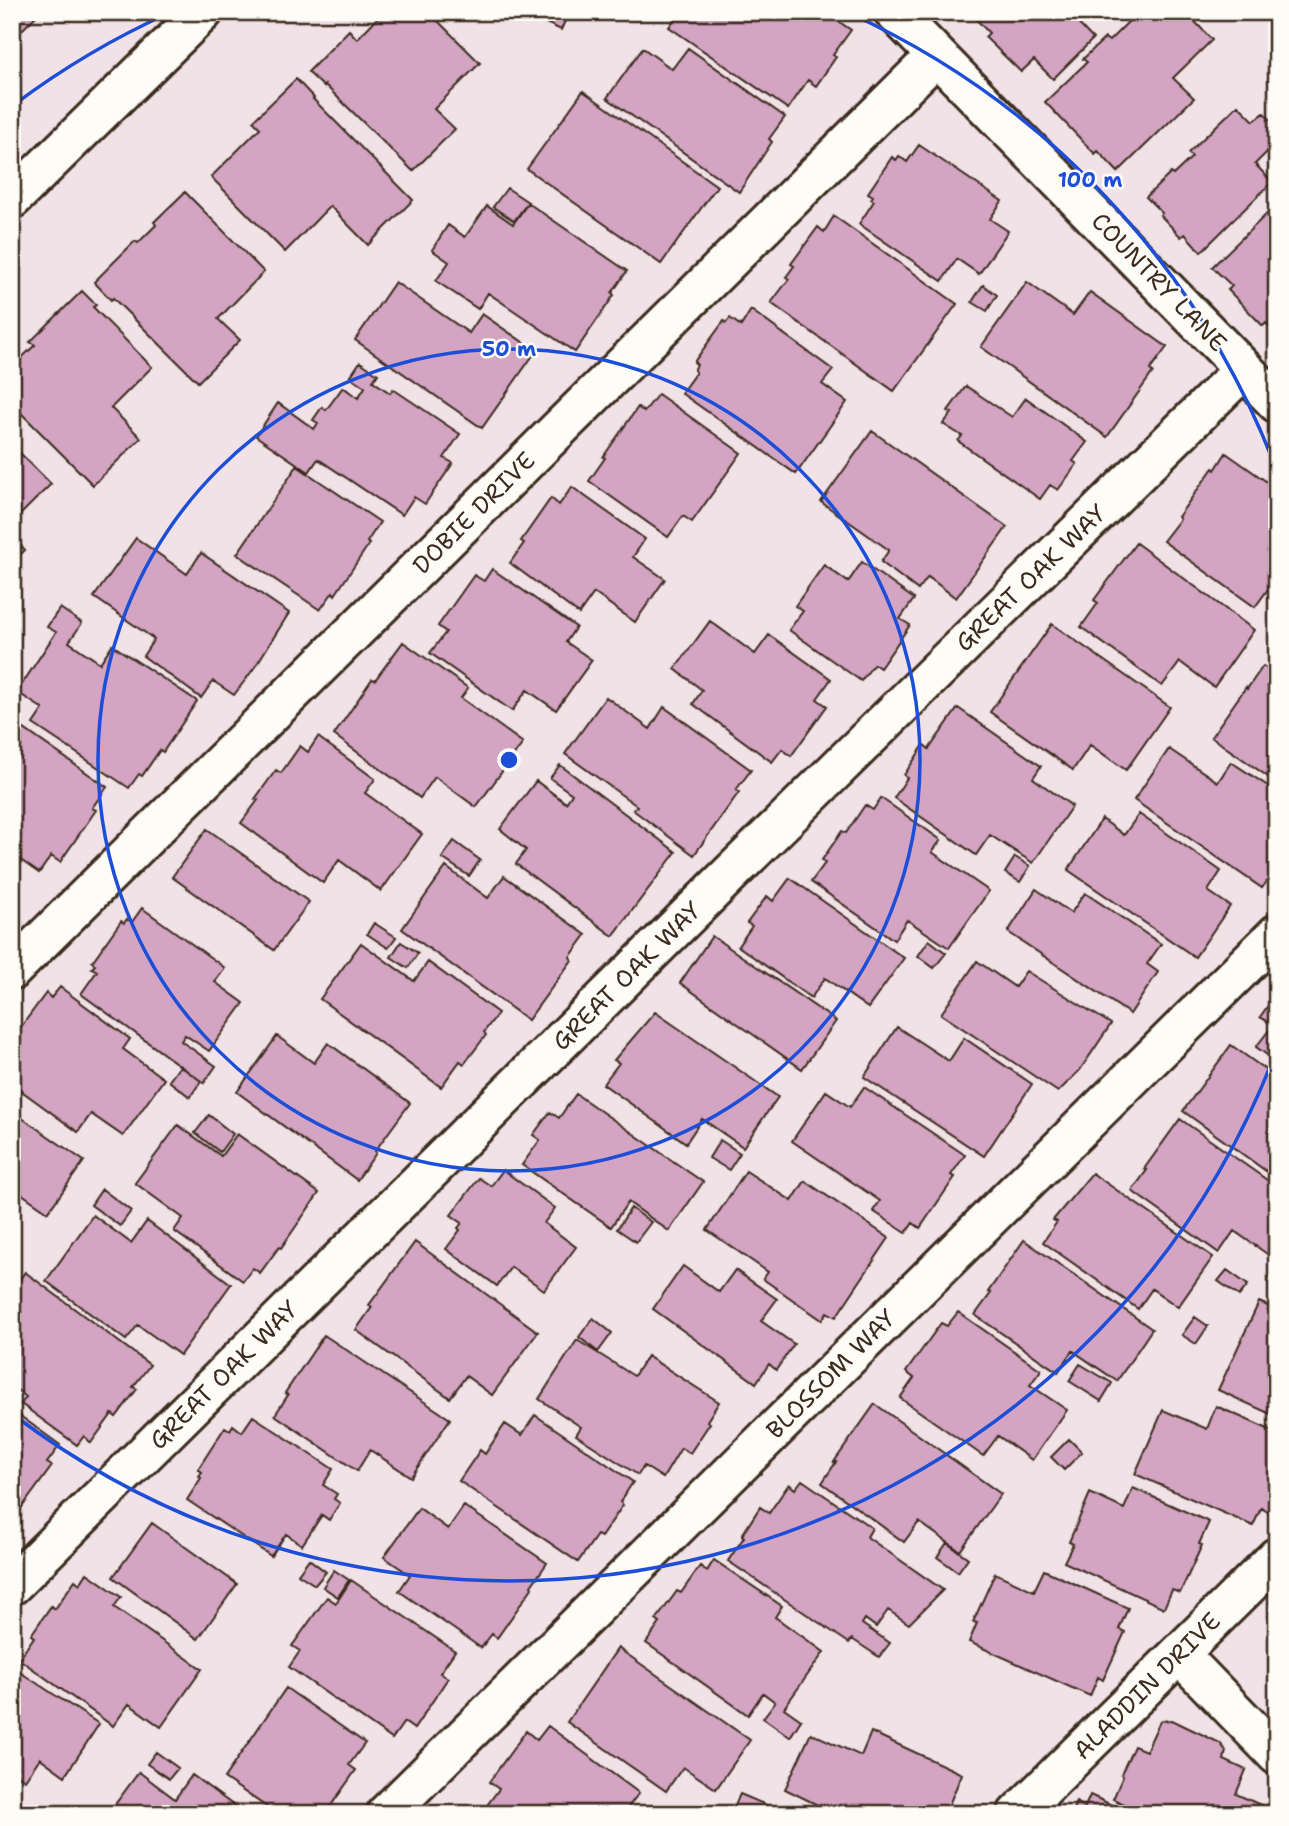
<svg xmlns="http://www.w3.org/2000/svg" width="1289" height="1826" font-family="'Shantell Sans',sans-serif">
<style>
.building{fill:#d4a4c3;stroke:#3b2a1e;stroke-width:2}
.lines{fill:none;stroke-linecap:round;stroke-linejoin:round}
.minor-casing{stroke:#3b2a1e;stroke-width:44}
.minor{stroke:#fdfcf7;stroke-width:38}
.ring{fill:none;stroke:#1d4ed8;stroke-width:3.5}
.labels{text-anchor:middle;stroke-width:5;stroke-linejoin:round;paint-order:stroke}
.street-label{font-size:24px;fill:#3b2a1e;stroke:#fdfcf7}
.centre{fill:#1d4ed8;stroke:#fdfcf7;stroke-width:3.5}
.ring-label{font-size:21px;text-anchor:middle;font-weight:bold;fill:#1d4ed8;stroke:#fdfcf7;stroke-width:5;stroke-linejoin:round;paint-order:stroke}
</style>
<rect width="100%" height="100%" fill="#f1e2e7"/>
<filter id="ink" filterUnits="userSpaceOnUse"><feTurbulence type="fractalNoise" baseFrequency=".0143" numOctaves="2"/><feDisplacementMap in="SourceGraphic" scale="14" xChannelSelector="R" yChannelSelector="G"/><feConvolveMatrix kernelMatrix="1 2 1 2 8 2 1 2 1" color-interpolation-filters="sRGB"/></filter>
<g filter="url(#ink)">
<path class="building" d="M12,12H40L15,37L12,35Z
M383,12H429L480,63L434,109L455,129L413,171L325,85L324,87L308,72L349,30L357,39Z
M522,12H569L561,30Z
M679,12H825L851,30L833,55L836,57L816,86L808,80L788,109L669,27Z
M978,12H1081L1074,19L1093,39L1053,79L1034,60L1021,72L985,37L989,33L974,17Z
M1138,12H1186L1212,40L1173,78L1194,98L1118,172L1098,151L1095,154L1045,102L1087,62L1083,59L1105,38L1109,41Z
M643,48L672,69L688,48L785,117L769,139L772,142L739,192L607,98Z
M296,79L314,98L313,99L413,200L368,245L330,206L285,252L211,177L260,128L253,121Z
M583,91L717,186L661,264L527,169Z
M1238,105L1254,121L1264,113L1277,126V142L1255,164L1272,182L1201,252L1185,234L1181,237L1160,215L1162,213L1146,197L1171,173L1173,175L1192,157L1188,153Z
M919,145L1002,201L990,219L1008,231L979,274L957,259L942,281L859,224L874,201L871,199L873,196L868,193L892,157L896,160L899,156L907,162Z
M507,188L528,202L514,221L493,207Z
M185,192L264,272L218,319L240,340L198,382L113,298L111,300L94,282L135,241L138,243L156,225L154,222Z
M528,203L627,271L612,293L614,295L575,352L488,293L478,309L436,281L449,262L432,250L448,225L465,237L487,206L513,224Z
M1277,204V334L1266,323L1263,326L1228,290L1232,286L1212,267Z
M834,216L957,304L894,391L771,303L789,279L786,277L794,266L791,264L818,227L824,232Z
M395,282L469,333L482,314L536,351L482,428L355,340Z
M1027,282L1073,315L1090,292L1167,347L1150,370L1153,372L1107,437L981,347Z
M983,285L997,295L987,311L972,302Z
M82,291L96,305L93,307L152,367L111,408L141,438L93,485L12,404V367L35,345L30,342Z
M751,310L833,370L822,384L847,402L796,474L681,393L696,372L694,370L697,365L694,362L724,321L726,323L730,318L741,326Z
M360,362L378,374L373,381L390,393L393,389L460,434L444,458L453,463L425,504L414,497L402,515L318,459L309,472L256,436L278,403L314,429L318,423L313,420L322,407L326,410L343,387L358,398L365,387L350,377Z
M966,386L1012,417L1026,398L1087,442L1073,461L1077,464L1058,490L1050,485L1040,499L958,441L962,436L943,424L952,413L948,411Z
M658,394L741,453L692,522L683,516L668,537L589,481L605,458L603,457L638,407L644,412Z
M872,431L1007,527L956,598L928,577L918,590L881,562L889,550L821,502Z
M12,445L51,484L12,523Z
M1226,453L1277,489V589L1271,585L1255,607L1163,541L1180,519L1178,517L1213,468L1215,470Z
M297,466L380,522L367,542L369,544L335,595L333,592L320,610L237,554Z
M572,487L645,539L633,557L665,579L635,622L594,593L579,614L510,563L524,543L521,541L551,498L559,505Z
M12,536L25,550L12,563Z
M136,538L187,574L201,553L289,613L255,667L234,695L213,681L201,698L143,656L154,639L94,597Z
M1136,543L1254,630L1214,687L1180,662L1162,686L1081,627L1098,603L1094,600Z
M862,562L914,599L900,619L910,625L880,668L874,664L861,681L789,630L803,611L795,606L824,565L848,582Z
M492,569L576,627L566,642L592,660L556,710L527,690L512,711L430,653L446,632L438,626L474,575L484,581Z
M60,608L82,623L69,642L100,663L112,645L197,701L163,752L160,750L142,776L139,774L129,788L33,724L43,709L17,692L56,632L47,627Z
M710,621L755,654L769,635L831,679L817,699L827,706L791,756L782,749L772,762L693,704L702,690L675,669Z
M1052,624L1170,707L1126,770L1090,745L1073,770L990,712Z
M403,642L468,688L461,698L523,743L476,807L435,777L420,798L334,735L372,679L375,680Z
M1263,666L1277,675V783L1211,737L1246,687L1247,689Z
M606,697L650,729L664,707L751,770L736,790L739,792L694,855L633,810L637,806L565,754Z
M958,708L1041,766L1033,778L1072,806L1033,863L990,835L976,855L894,798L907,778L904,775L924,745L929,749Z
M12,723L22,730L24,729L107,787L92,808L96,810L60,862L51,856L39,873L12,854Z
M318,737L375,779L365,793L422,834L381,891L339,860L323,883L241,823L258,800L255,799L276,770L281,773L300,746L308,752Z
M1169,749L1218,782L1231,762L1277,792V867L1262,888L1134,800Z
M560,765L676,852L613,936L516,864L526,850L500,829L536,781L566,803L572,794L550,778Z
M881,798L941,840L932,852L989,891L949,948L907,920L894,940L811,882L825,863L822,860L842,831L846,833L865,805L873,810Z
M1139,814L1221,871L1208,891L1230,906L1195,957L1068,870L1102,819L1124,835Z
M207,829L309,902L274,950L172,877Z
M454,841L480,860L469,876L442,858Z
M1015,857L1030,866L1020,882L1005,873Z
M446,867L488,898L504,876L586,935L570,957L572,960L528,1020L402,929Z
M790,878L904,958L868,1008L825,978L811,998L738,946L752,926L747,923L767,896L773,901Z
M1036,889L1071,913L1085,893L1161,944L1147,964L1158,972L1130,1014L1008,932Z
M142,908L225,968L215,982L244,1003L209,1051L185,1035L181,1041L216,1066L204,1083L81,994L97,971L92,968L95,965L92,962L121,921L124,923L127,919L132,922Z
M374,923L396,937L388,948L367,934Z
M712,936L836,1021L802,1069L680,983Z
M929,940L946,953L934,968L918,956Z
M401,942L418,953L408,968L391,957Z
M361,943L414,981L428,962L498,1013L484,1032L486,1035L464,1064L460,1061L441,1087L320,999Z
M977,961L1015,987L1026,971L1111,1024L1080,1070L1058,1092L941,1014Z
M60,987L130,1039L123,1049L164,1079L123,1136L91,1114L78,1132L12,1084V1039L46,993L51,998Z
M1277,993V1062L1256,1047L1273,1025L1260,1017Z
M655,1012L778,1097L743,1147L702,1119L686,1143L603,1084L619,1063L614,1060Z
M897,1027L949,1061L964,1038L1032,1084L984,1156L864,1077Z
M277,1036L314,1063L328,1043L410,1103L375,1151L376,1153L357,1180L237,1092Z
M1231,1045L1277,1078V1156L1266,1171L1183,1111Z
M180,1066L201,1081L190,1097L169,1081Z
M864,1087L965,1155L951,1175L955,1177L920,1228L913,1223L906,1233L873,1211L880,1201L792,1141L826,1091L850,1107Z
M576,1094L703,1182L669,1231L628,1202L611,1227L522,1165L540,1140L533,1135L550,1112L559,1118Z
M12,1111L84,1161L48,1212L12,1187Z
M209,1115L233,1134L220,1152L195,1133Z
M1180,1119L1277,1187V1247L1270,1256L1234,1231L1219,1253L1132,1191L1147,1170L1144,1169Z
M178,1125L221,1156L237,1134L319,1193L281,1248L279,1247L260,1273L253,1268L243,1281L174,1231L183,1218L135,1183Z
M720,1140L740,1153L729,1170L709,1158Z
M503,1170L555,1208L544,1223L576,1247L544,1290L511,1267L497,1286L446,1249L460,1230L458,1228L462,1223L451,1215L479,1178L491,1186Z
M746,1171L792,1201L805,1181L889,1238L836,1317L827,1312L822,1320L763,1279L768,1272L707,1230Z
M1092,1173L1213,1257L1178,1307L1152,1289L1138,1309L1043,1242L1057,1222L1053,1220Z
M102,1189L131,1211L120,1226L91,1205Z
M631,1208L651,1222L636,1242L617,1229Z
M93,1215L131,1243L147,1221L231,1284L180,1355L138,1325L126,1340L46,1281Z
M1024,1240L1152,1329L1117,1381L1073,1351L1058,1372L975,1315L991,1293L988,1292Z
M415,1242L538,1332L492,1395L466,1376L450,1398L356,1330L372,1307L369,1305Z
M683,1266L719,1292L735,1270L777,1299L761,1321L794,1344L776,1370L769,1364L756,1383L653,1309Z
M1227,1270L1248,1285L1239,1296L1218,1281Z
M25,1272L150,1365L133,1387L137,1389L116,1417L112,1414L91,1443L84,1436L77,1445L21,1404L26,1397L12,1386V1290Z
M1259,1302L1277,1310V1417L1218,1390Z
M958,1312L1041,1370L1030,1385L1067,1410L1032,1460L998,1436L983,1456L900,1398L914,1378L906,1372L941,1323L947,1326Z
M1195,1317L1208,1326L1196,1344L1182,1335Z
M593,1318L612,1333L598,1352L579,1337Z
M324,1335L450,1419L411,1477L370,1450L357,1471L275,1415L288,1395L285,1393Z
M577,1340L634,1376L647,1356L719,1402L707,1421L710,1423L690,1453L681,1448L663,1478L644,1466L638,1475L576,1435L581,1427L539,1399Z
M1080,1364L1112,1383L1101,1401L1069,1381Z
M875,1404L1001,1494L960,1551L919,1522L904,1542L822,1483L836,1462H834Z
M1216,1406L1277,1433V1503L1272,1514L1261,1508L1253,1526L1135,1474L1163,1410L1207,1429Z
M12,1410L60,1445L47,1463L52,1466L12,1521Z
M535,1415L633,1482L620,1502L623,1505L601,1537L597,1535L578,1562L459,1481L480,1450L485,1454L505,1424L522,1435Z
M253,1416L333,1469L323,1485L337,1494L334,1499L340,1503L329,1520L322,1515L302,1545L286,1534L271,1556L187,1500L201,1478L199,1476L202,1472L198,1469L225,1427L230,1430L233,1425L242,1432Z
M1069,1439L1082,1452L1064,1470L1051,1457Z
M802,1480L872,1528L867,1537L943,1590L909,1624L888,1610L876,1627L865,1619L862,1624L890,1643L879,1657L852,1639L849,1643L728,1561L744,1537L742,1535L760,1507L769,1513L789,1484L795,1489Z
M1133,1488L1209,1522L1199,1544L1202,1545L1180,1593L1172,1590L1164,1608L1064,1562L1073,1544L1069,1542L1090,1493L1124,1509Z
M464,1506L547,1563L531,1586L532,1588L497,1638L492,1634L481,1648L399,1591L410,1575L384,1557L419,1508L448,1529Z
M152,1523L237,1584L198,1639L113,1577Z
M947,1543L968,1558L958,1572L937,1557Z
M309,1559L326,1572L315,1585L298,1574Z
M714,1560L782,1606L775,1617L824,1652L784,1708L801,1720L790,1737L763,1718L775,1702L763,1693L748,1715L646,1643L660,1623L656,1620L677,1591L681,1593L700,1566L707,1571Z
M334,1570L349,1580L338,1597L323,1587Z
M1044,1570L1128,1608L1119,1629L1125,1632L1103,1680L1098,1677L1090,1696L969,1642L977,1623L973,1622L995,1573L1034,1591Z
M87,1573L121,1597L114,1607L202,1669L161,1727L129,1704L113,1726L19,1659L34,1637L31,1635L51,1606L55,1609L75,1580L80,1584Z
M351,1580L455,1651L440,1673L448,1678L414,1729L404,1722L392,1739L289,1667L300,1651L292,1646L327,1597L336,1603Z
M618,1648L750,1740L716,1789L683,1767L666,1791L567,1722Z
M1277,1653V1674L1269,1671Z
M12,1667L99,1724L65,1776L40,1758L25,1780L12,1772Z
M286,1688L365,1743L349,1765L356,1770L325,1814H277L224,1778Z
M1172,1720L1220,1743L1226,1751L1224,1760L1246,1770L1236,1794L1274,1811L1272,1814H1145L1113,1799L1123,1776L1121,1774L1134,1746L1146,1751L1160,1721Z
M548,1726L639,1793L629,1806L639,1814H494L485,1808L499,1789L489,1782L526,1731L537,1740Z
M871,1732L962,1774L945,1814H831L832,1812L785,1789L811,1733L861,1756Z
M156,1752L178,1768L169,1779L147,1764Z
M139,1772L175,1799L192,1775L245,1814H108Z
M740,1794L778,1810L776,1814H737L732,1812Z
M1090,1795L1131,1814H1071L1076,1802L1085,1807Z
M467,1806L478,1814H462Z"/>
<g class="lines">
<defs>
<path id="minor" d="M894,12L1277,403
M12,199L203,12
M12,970L936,56
M12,1585L724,880L1244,369
M1179,1654L1277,1755
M386,1814L1277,934
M1017,1814L1277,1557"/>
</defs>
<use href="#minor" class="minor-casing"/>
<use href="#minor" class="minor"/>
</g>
</g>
<g class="ring">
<circle cx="509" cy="760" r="411"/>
<path d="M1275 1054A821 821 0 0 1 15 1416M15 104A821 821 0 0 1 169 13M849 13A821 821 0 0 1 1275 466"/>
</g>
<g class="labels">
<g class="street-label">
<text transform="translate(1159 282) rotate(46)" y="8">COUNTRY LANE</text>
<text transform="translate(474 513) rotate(-45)" y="8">DOBIE DRIVE</text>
<text transform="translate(1031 578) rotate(-44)" y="8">GREAT OAK WAY</text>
<text transform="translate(627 976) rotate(-45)" y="8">GREAT OAK WAY</text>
<text transform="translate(831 1374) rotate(-45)" y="8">BLOSSOM WAY</text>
<text transform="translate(224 1375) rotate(-45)" y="8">GREAT OAK WAY</text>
<text transform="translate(1147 1686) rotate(-45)" y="8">ALADDIN DRIVE</text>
</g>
</g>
<circle cx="509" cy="760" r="10" class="centre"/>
<g class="ring-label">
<text x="1090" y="187">100 m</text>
<text x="509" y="356">50 m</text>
</g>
<rect width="1289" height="1826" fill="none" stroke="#fdfcf7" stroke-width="42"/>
<rect x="21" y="21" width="1247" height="1784" fill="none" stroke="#3b2a1e" stroke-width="2.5" filter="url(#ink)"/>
</svg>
